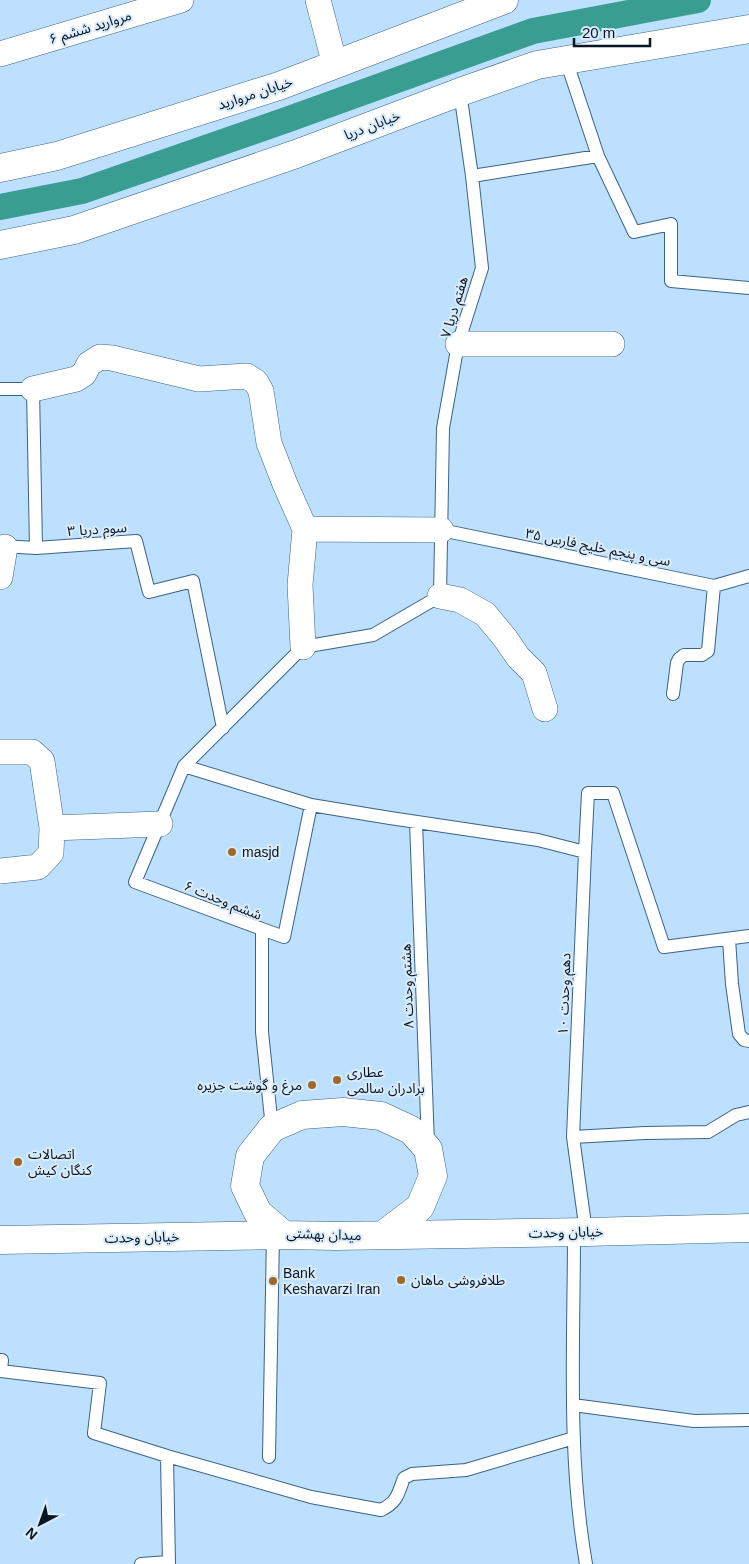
<svg xmlns="http://www.w3.org/2000/svg" width="749" height="1564" font-family="Helvetica,'Noto Sans Arabic',sans-serif">
<style>
.lines{fill:none;stroke-linecap:round;stroke-linejoin:round}
.canal{stroke:#3a9d91;stroke-width:26}
.lane-casing{stroke:#3b6384;stroke-width:14}
.street-casing{stroke:#3b6384;stroke-width:26}
.secondary-casing{stroke:#3b6384;stroke-width:29}
.lane{stroke:#fff;stroke-width:12}
.street{stroke:#fff;stroke-width:25}
.secondary{stroke:#fff;stroke-width:28}
.poi-dot{fill:#a16727;stroke:#daebfa;stroke-width:2}
.labels{text-anchor:middle;stroke-width:4;stroke-linejoin:round;paint-order:stroke}
.street-label{font-size:14px;fill:#061623;stroke:#daebfa}
.poi-label{font-size:14px;fill:#061623;stroke:#daebfa;text-anchor:start}
</style>
<rect width="100%" height="100%" fill="#bde0fe"/>
<g class="lines">
<path class="canal" d="M0,207L82,191L289,119L533,31L698,0"/>
<defs>
<path id="lane" d="M566,60L598,156
M472,176L598,156L634,232L671,224V281L749,288
M0,389H33L36,548L136,541L149,592L193,581L223,728
M441,530L714,586L749,576
M1,546L36,548
M673,694L677,663L679,659L684,655H702L708,651L714,586
M184,766L311,805L390,818L538,840L585,852L588,793H613L664,947L749,936
M416,822L428,1144
M262,929L284,937L311,805
M729,939L732,984L739,1034L744,1040L749,1041
M272,1128L262,1032V929L135,882L184,766L303,647L373,635L440,596L443,428L458,344L482,268L472,176L460,92
M573,1137L585,852
M574,1232C574,1342 567,1455 586,1564
M586,1232L573,1137L645,1133L708,1132L736,1115L749,1112
M0,1360H2L1,1371L100,1383L94,1433L167,1456L311,1497L381,1510C398,1502 398,1493 404,1478L412,1474L466,1470L574,1438
M573,1405L694,1421L749,1420
M167,1456L169,1564
M269,1457L273,1235
M141,1564L169,1562"/>
<path id="street" d="M318,0L335,65
M0,54L181,0
M458,344H612
M33,389L76,379L84,374L89,364L100,357L112,358L199,379L247,376L256,382L261,391L269,443L285,484L305,529L300,585L303,647
M305,529L441,530
M0,577L5,547
M440,596L460,600L485,614L505,638L518,657L534,673L545,709
M0,752H32L42,761L52,828
M0,871L38,867L51,853L52,828L160,824"/>
<path id="secondary" d="M0,168L57,156L279,86L504,0
M0,245L74,230L296,154L460,92L537,65L749,29
M383,1235L420,1207L433,1176L428,1149L411,1130L381,1116L343,1112L302,1115L272,1128L250,1156L245,1186L258,1213L284,1235L335,1236L586,1232L749,1228
M0,1240L284,1235"/>
</defs>
<use href="#lane" class="lane-casing"/>
<use href="#street" class="street-casing"/>
<use href="#secondary" class="secondary-casing"/>
<use href="#lane" class="lane"/>
<use href="#street" class="street"/>
<use href="#secondary" class="secondary"/>
</g>
<g class="poi-dot">
<circle cx="232" cy="852" r="5"/>
<circle cx="337" cy="1080" r="5"/>
<circle cx="312" cy="1085" r="5"/>
<circle cx="18" cy="1162" r="5"/>
<circle cx="401" cy="1280" r="5"/>
<circle cx="273" cy="1281" r="5"/>
</g>
<g class="labels">
<g class="street-label">
<text transform="translate(90 27) rotate(-17)" y="5">مروارید ششم ۶</text>
<text transform="translate(255 93) rotate(-18)" y="5">خیابان مروارید</text>
<text transform="translate(372 125) rotate(-21)" y="5">خیابان دریا</text>
<text transform="translate(454 307) rotate(-73)" y="5">هفتم دریا ۷</text>
<text transform="translate(97 529) rotate(-4)" y="5">سوم دریا ۳</text>
<text transform="translate(598 547) rotate(11)" y="5">سی و پنجم خلیج فارس ۳۵</text>
<text transform="translate(223 900) rotate(22)" y="5">ششم وحدت ۶</text>
<text transform="translate(407 986) rotate(-92)" y="5">هشتم وحدت ۸</text>
<text transform="translate(564 994) rotate(-88)" y="5">دهم وحدت ۱۰</text>
<text transform="translate(566 1232) rotate(-1)" y="5">خیابان وحدت</text>
<text transform="translate(324 1234) rotate(2)" y="5">میدان بهشتی</text>
<text transform="translate(142 1237) rotate(-1)" y="5">خیابان وحدت</text>
</g>
<g class="poi-label">
<text x="242" y="857">masjd</text>
<text x="347" y="1077">عطاری<tspan x="347" dy="16">برادران سالمی</tspan></text>
<text x="302" y="1090" text-anchor="end">مرغ و گوشت جزیره</text>
<text x="28" y="1159">اتصالات<tspan x="28" dy="16">کنگان کیش</tspan></text>
<text x="283" y="1278">Bank<tspan x="283" dy="16">Keshavarzi Iran</tspan></text>
<text x="411" y="1285">طلافروشی ماهان</text>
</g>
</g>
<g transform="translate(40 1524) rotate(221)" stroke="#daebfa" stroke-width="4" paint-order="stroke">
<path d="M0-4L9 19L0 12L-9 19Z" fill="#061623"/>
<text y="-8" font-size="14" font-weight="bold" text-anchor="middle" fill="#061623">N</text>
</g>
<path d="M574 38v8h76v-8" fill="none" stroke="#061623" stroke-width="2.5"/>
<text x="582" y="38" font-size="15" fill="#061623" stroke="#daebfa" stroke-width="4" paint-order="stroke">20 m</text>
</svg>
